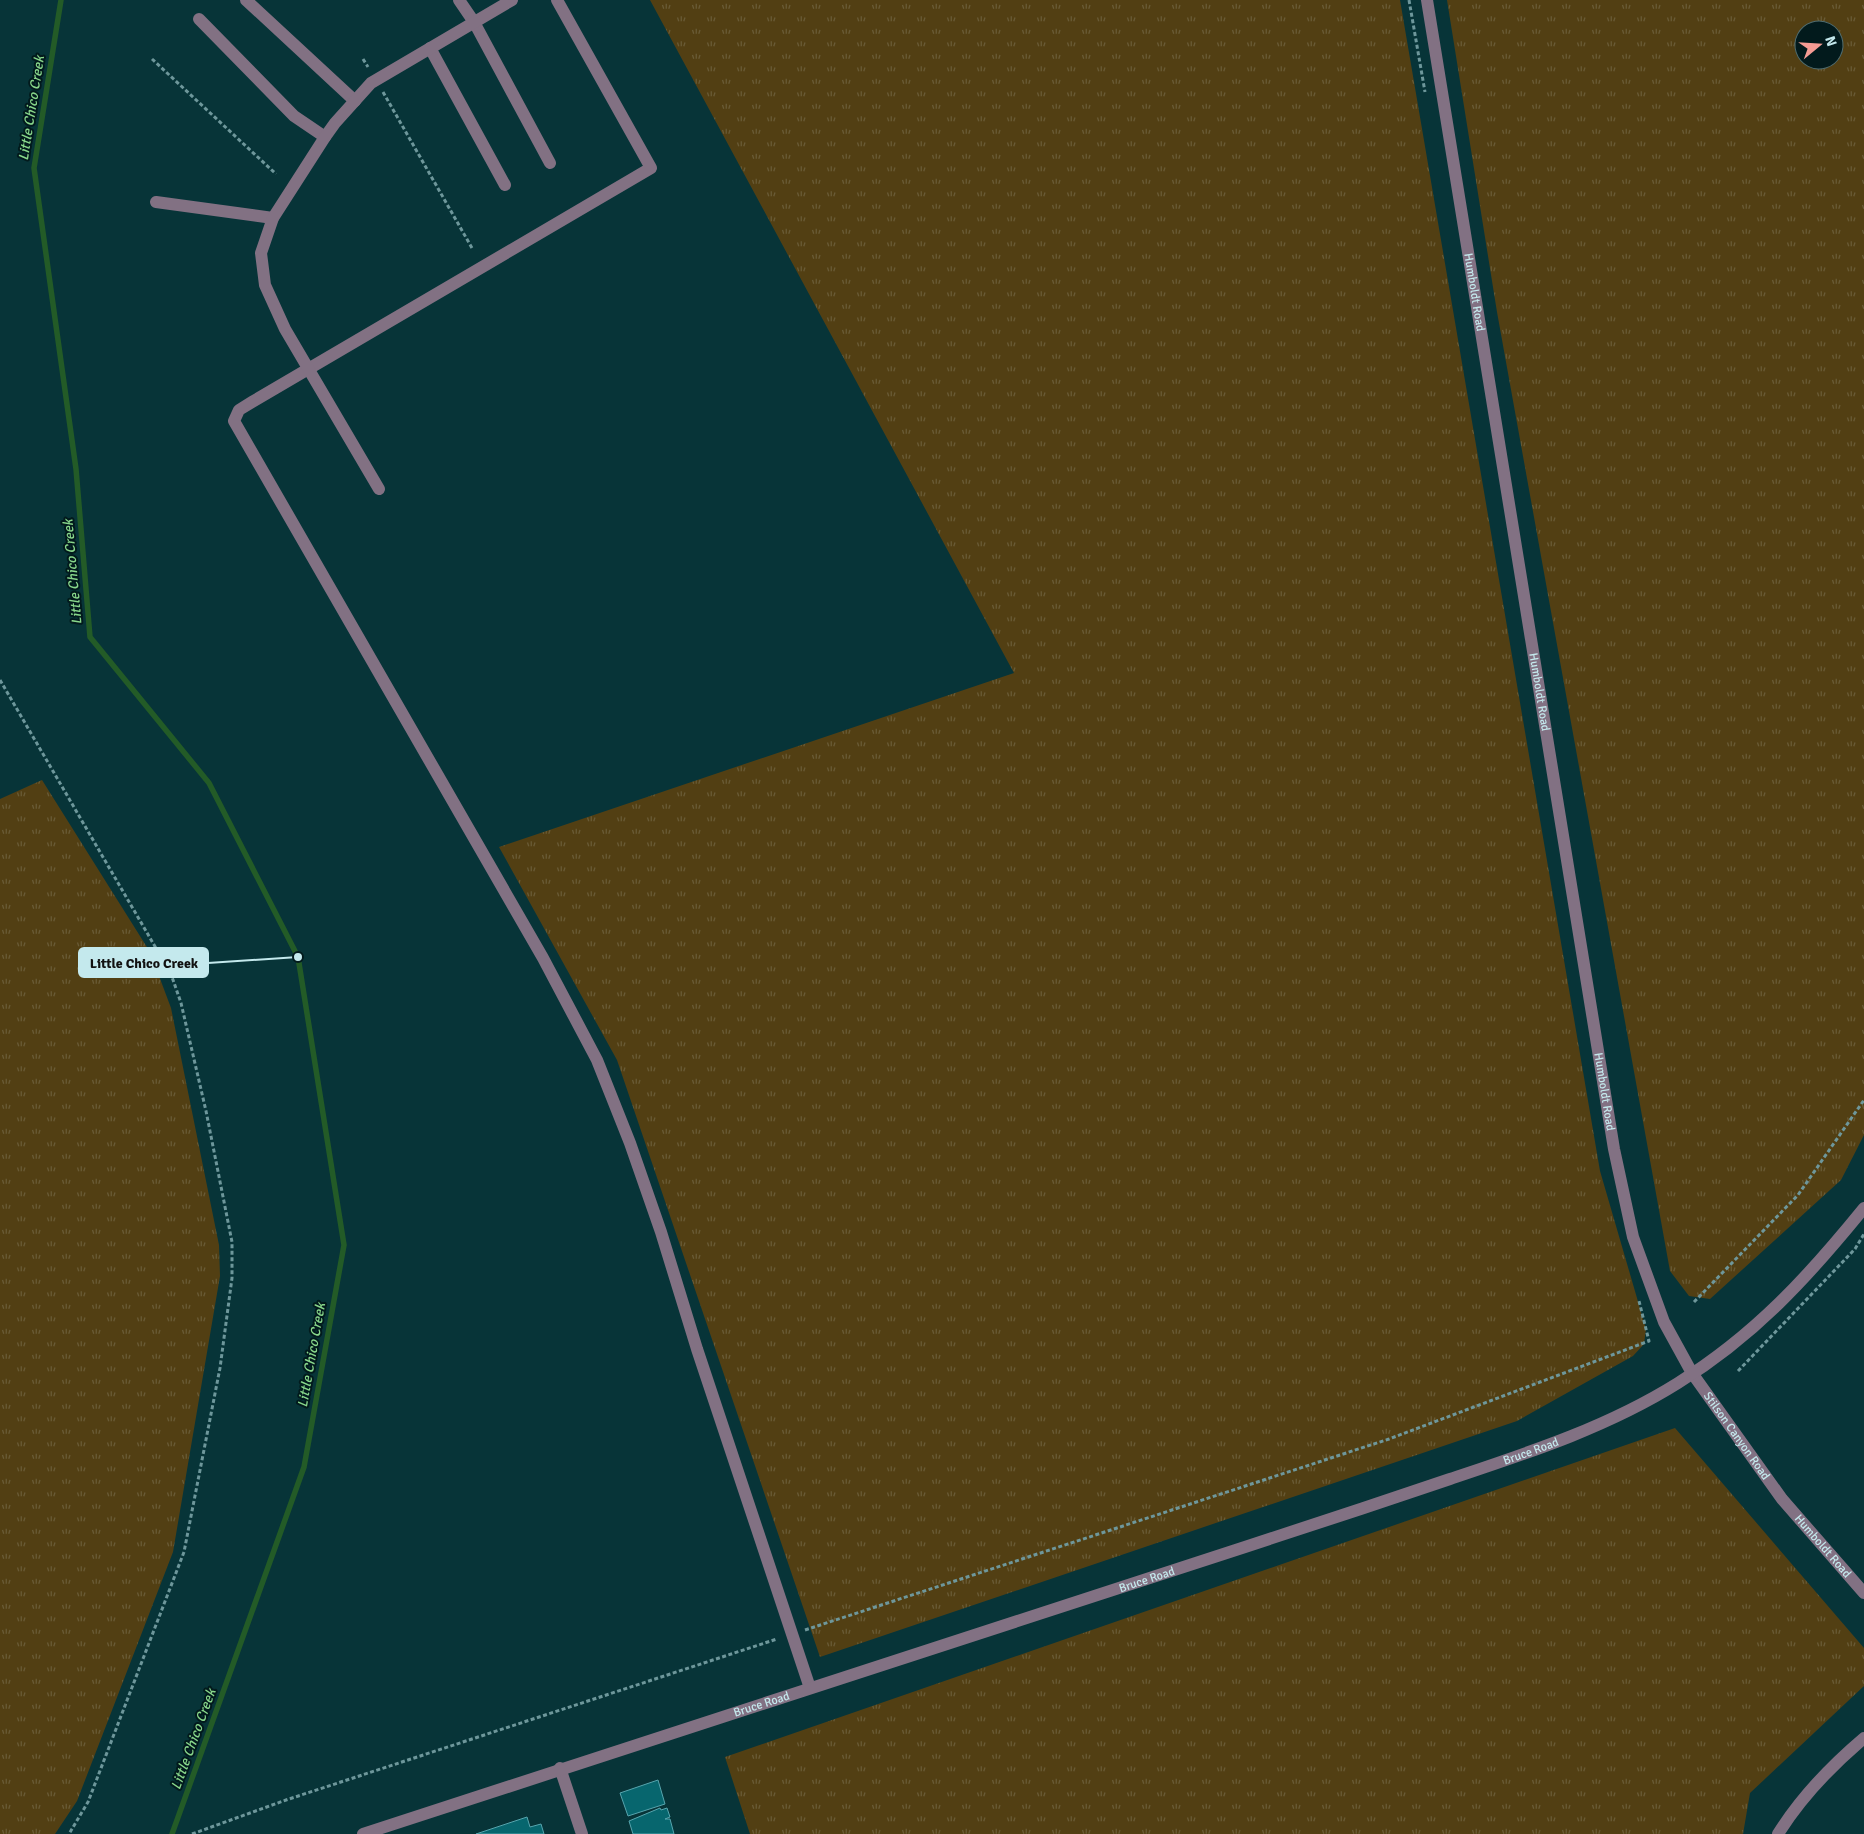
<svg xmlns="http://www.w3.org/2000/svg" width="1864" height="1834" font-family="Signika,sans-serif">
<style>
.grass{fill:url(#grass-tufts);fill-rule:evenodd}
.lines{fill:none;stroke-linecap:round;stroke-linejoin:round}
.stream{stroke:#235b27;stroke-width:5.5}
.building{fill:#07666e;stroke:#57a5ae}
.path{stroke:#6e979b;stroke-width:3;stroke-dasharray:4 2.5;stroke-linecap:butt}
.minor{stroke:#827183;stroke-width:12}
.labels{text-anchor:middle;stroke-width:4;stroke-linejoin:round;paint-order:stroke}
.street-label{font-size:12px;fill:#c4e9ed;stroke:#021a1c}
.water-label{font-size:14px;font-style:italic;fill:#88d78b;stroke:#021a1c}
.leader{fill:none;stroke:#c4e9ed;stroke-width:2}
.callout-dot{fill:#c4e9ed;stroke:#021a1c;stroke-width:2}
.callout{fill:#c4e9ed;stroke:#c4e9ed;stroke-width:2}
.callout-label{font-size:14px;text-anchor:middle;font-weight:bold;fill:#111}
</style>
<defs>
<pattern id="grass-tufts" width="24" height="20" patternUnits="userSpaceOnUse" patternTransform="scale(1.25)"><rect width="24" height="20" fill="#523f13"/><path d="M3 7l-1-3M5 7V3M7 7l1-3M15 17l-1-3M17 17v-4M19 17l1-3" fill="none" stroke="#695b36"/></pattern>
</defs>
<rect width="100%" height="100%" fill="#073438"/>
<path class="grass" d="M650,0H1400L1600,1171L1646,1329L1644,1344L1633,1356L1517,1421L820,1657L617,1060L499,847L1014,673Z
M1447,0H1864V1135L1841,1180L1710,1299L1689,1296L1670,1271L1497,312ZM1804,30H1834V60H1804Z
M42,780L150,952L171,1008L219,1245L220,1276L173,1552L77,1801L55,1834H0V799Z
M1675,1428L1864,1648V1686L1750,1793L1743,1834H750L725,1757Z"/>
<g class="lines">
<path class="stream" d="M61,0L34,168L76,469L90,637L209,783L298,957L344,1245L304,1467L172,1834"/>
</g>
<path class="building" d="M658,1780L665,1804L628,1816L620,1793Z
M660,1808L661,1810L667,1808L670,1817L665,1819H670L674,1834H633L629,1821Z
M527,1817L530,1827L541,1824L544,1834H476Z"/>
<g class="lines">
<path class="path" d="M1409,0L1425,92
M152,59L276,174
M363,59L368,67
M383,92L472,248
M0,680L171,974L181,1003L206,1111L232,1242V1278L220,1368L184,1552L88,1802L69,1834
M1694,1302L1798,1195L1864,1100
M1738,1371L1855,1249L1864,1234
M805,1630L1389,1439L1649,1341L1639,1301
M192,1834L286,1800L777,1639"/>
<g class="minor">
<path d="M246,0L355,101"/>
<path d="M459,0L474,22L550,163"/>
<path d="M557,0L651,168L252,402L239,410L234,421L543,958L597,1060L630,1143L661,1232L697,1349L810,1688"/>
<path id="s1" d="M1427,0L1614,1149L1633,1237L1664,1322L1692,1373L1782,1499L1864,1593"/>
<path d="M199,19L294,116L325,137"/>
<path d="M430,48L505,185"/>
<path d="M156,202L273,218"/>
<path d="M379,489L285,329L265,285L261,253L273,218L325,137L335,123L371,83L512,0"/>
<path d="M560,1768L582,1834"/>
<path id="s2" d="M363,1834C656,1736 952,1645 1245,1547C1313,1525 1382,1502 1450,1479C1528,1453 1608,1427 1678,1383C1755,1335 1808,1277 1864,1208"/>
<path d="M1778,1834C1801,1797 1831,1766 1864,1738"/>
</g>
</g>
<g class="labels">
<g class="street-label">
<text dy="4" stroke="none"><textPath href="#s1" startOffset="296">Humboldt Road</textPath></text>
<text dy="4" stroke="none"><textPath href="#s1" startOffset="701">Humboldt Road</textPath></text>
<text dy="4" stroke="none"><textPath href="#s1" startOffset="1106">Humboldt Road</textPath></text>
<text dy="4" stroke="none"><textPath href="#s1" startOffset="1480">Stilson Canyon Road</textPath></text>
<text dy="4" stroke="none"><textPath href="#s2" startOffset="1229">Bruce Road</textPath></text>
<text dy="4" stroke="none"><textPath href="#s1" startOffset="1620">Humboldt Road</textPath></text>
<text dy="4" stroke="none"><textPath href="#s2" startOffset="824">Bruce Road</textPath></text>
<text dy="4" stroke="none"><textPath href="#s2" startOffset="419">Bruce Road</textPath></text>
</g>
<g class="water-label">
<text transform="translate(31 108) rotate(-81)" y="5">Little Chico Creek</text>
<text transform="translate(72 572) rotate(-95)" y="5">Little Chico Creek</text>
<text transform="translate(311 1355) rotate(-80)" y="5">Little Chico Creek</text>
<text transform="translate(193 1739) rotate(-70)" y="5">Little Chico Creek</text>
</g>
</g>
<path class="leader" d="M298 957L208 963"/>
<circle class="callout-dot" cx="298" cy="957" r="5"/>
<rect class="callout" x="79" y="948" width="129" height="29" rx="5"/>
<g class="callout-label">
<text x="144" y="968">Little Chico Creek</text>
</g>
<g transform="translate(1819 45) rotate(72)"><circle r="24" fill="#021a1c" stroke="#506d70"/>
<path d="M0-4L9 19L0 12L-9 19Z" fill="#f59c94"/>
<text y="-8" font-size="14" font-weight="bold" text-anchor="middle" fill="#c4e9ed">N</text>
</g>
</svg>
